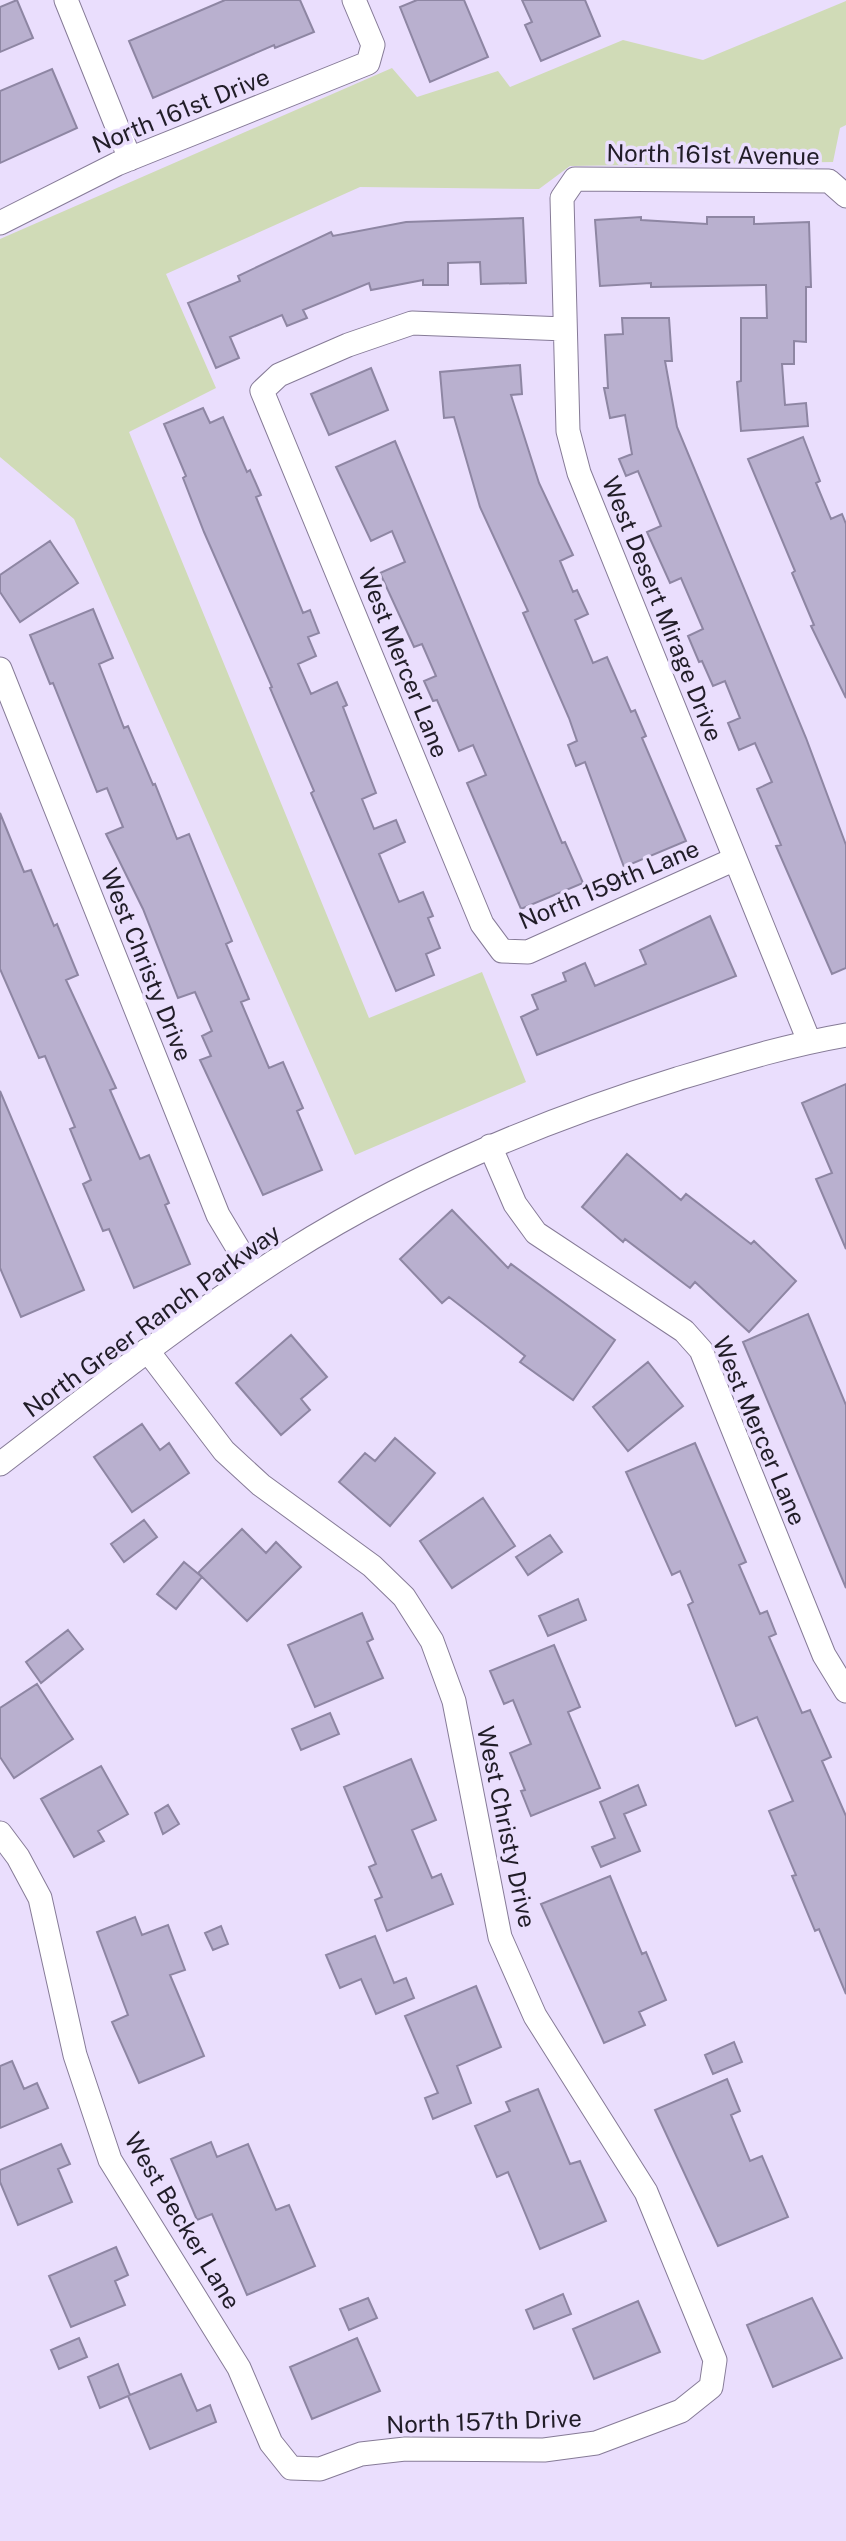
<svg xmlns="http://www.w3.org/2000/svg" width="846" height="2541" font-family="'Public Sans',sans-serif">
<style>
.green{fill:#d0dbb7}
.building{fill:#b9b0cf;stroke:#8e86a3;stroke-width:2}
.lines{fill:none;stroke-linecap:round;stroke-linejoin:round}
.minor-casing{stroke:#867b97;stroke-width:25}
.minor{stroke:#fff;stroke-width:23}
.labels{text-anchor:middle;stroke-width:7;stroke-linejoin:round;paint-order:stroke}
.street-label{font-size:24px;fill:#211d28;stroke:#eadefd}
</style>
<rect width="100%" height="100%" fill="#eadefd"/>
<path class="green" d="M846,1V125L840,128L833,162L570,166L539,189L360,187L166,274L216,388L129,432L369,1018L482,972L526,1082L355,1155L74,519L0,457V239L392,68L417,97L498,71L510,87L623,40L703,60Z"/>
<path class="building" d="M17,0L33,38L0,52V7Z
M225,0H300L314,32L275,48L274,45L153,98L129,41Z
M417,0H464L488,57L430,82L400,7Z
M522,0H585L600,36L541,61L525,25L532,22Z
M52,69L77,128L0,163V91Z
M641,217V220L707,224V217H754V224L809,222L811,287H806V342L794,341V364H782L785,405L806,403L808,426L741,431L737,382L741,381V318H767L766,285L651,287V283L600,286L595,220Z
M523,218L526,283L481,284L480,262L448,263V285H423V280L371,290L369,283L303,310L307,318L287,326L282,315L230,337L239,358L216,368L188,303L240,281L238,276L331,232L333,236L406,222Z
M622,318H669L672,361H665L677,427L806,738L846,845V968L832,974L776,846L781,845L757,789L772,782L755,743L739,750L728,723L740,718L725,681L713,686L702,661L699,662L688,636L703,629L681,578L670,583L647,532L661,526L638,471L626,476L619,459L632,454L625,415L610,418L604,388H608L605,335L623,334Z
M520,365L522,394L511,395L539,483L573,555L560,561L573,592L577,590L588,614L575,620L593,663L607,657L631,712L635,710L646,736L642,738L686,841L624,867L585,762L576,766L568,745L577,741L569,718L523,613L528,611L480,507L454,417L444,418L440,372Z
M371,368L388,410L329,435L311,394Z
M203,408L210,423L223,417L247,472L250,470L261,495L256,497L303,613L310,610L319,633L308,637L316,656L298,664L311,694L337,682L347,705L343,707L376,793L362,799L374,829L396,820L405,842L379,854L399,902L423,892L433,916L428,918L440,948L426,954L434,975L396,991L311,793L314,791L270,688L272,687L204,532L183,478L186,476L164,424Z
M803,437L820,481L816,483L831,519L842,514L846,524V698L811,626L814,625L792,573L795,571L748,459Z
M395,441L562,843L565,842L583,883L521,909L467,783L486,775L473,745L459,751L437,700L433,701L424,681L436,676L422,644L414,647L380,573L405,562L392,531L371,541L336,467Z
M50,541L78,583L20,622L0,592V575Z
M93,609L113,658L99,664L124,728L128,726L153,785L155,784L177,839L189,834L232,941L226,944L249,999L241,1002L269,1068L283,1062L303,1108L297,1111L322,1170L263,1195L200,1060L211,1056L202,1036L212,1031L195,992L178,998L143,909L106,834L123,827L107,788L97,792L53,683L50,684L30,635Z
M0,813L24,872L31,870L54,926L57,924L78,975L66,980L116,1088L110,1090L140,1159L149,1155L169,1203L165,1205L190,1264L134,1288L109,1229L103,1231L83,1184L91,1180L70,1129L75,1127L45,1056L39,1058L0,969Z
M710,916L736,976L537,1055L521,1017L538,1009L532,995L566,981L563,973L585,963L595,986L646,964L640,950Z
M846,1084V1249L816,1179L832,1173L802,1103Z
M0,1091L84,1290L21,1317L0,1268Z
M627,1154L681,1200L686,1194L751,1244L754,1241L796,1281L749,1332L695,1282L690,1288L625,1239L623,1242L582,1207Z
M452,1210L508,1268L511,1264L615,1340L573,1400L520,1362L525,1356L449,1297L442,1303L400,1259Z
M808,1314L846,1405V1588L743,1342Z
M291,1335L327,1377L301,1399L310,1410L281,1435L236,1383Z
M648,1362L683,1406L628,1451L593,1407Z
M142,1424L160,1450L169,1443L189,1473L132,1512L94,1457Z
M395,1438L435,1473L390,1526L339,1482L365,1453L375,1461Z
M695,1443L746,1562L739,1565L760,1614L767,1611L776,1634L769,1637L802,1713L810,1710L831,1757L822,1761L846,1816V1994L819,1929L815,1931L792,1876L796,1875L769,1811L793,1801L757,1717L736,1726L688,1605L693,1602L680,1571L672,1575L626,1472Z
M483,1498L515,1546L452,1588L420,1541Z
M144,1520L157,1537L124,1562L111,1544Z
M242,1529L266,1553L276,1542L301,1567L247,1621L198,1573Z
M550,1535L562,1552L528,1575L516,1557Z
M184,1562L202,1577L176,1609L157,1594Z
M578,1599L586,1620L548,1636L539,1616Z
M362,1613L373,1639L367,1642L383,1678L315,1707L288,1645Z
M68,1630L83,1649L41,1683L26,1662Z
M554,1645L580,1707L568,1712L600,1788L531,1816L521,1791L525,1790L510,1753L531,1744L513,1700L504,1704L490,1671Z
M37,1684L73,1739L14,1778L0,1757V1708Z
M330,1713L339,1734L301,1750L292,1729Z
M411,1759L436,1820L412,1830L432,1878L441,1874L453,1904L387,1931L375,1900L382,1897L369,1867L376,1864L344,1787Z
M101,1766L128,1814L98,1831L104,1841L74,1857L41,1799Z
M638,1785L646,1805L624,1814L640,1851L601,1867L592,1847L615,1838L600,1802Z
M168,1805L179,1824L163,1834L155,1813Z
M610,1876L642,1954L646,1952L666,2000L639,2012L645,2025L604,2043L541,1904Z
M135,1917L142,1935L168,1925L185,1970L170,1975L204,2056L139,2083L112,2022L128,2015L97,1932Z
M221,1926L228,1944L213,1950L205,1933Z
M375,1936L394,1983L406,1978L414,1998L376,2014L361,1979L340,1988L326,1955Z
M476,1986L501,2047L457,2066L471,2103L433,2119L425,2098L438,2093L405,2016Z
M734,2042L742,2062L713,2074L705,2055Z
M12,2061L24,2089L37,2083L48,2108L0,2128V2066Z
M727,2079L740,2111L731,2115L750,2161L762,2156L788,2217L718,2246L655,2110Z
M538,2089L570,2164L580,2161L606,2221L540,2249L508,2172L497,2177L475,2126L510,2111L506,2102Z
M211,2142L217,2157L248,2144L276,2210L289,2205L315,2266L247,2295L212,2214L197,2220L171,2159Z
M61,2144L70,2164L58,2169L72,2202L18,2225L0,2182V2170Z
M116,2247L128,2275L115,2281L125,2305L71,2327L49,2276Z
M563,2294L571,2314L534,2329L526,2310Z
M368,2298L377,2318L349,2330L340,2309Z
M812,2298L842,2358L773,2387L747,2325Z
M638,2301L660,2352L594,2379L573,2329Z
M79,2338L87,2357L59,2369L51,2350Z
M357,2338L380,2391L312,2419L290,2367Z
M118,2364L130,2395L181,2374L197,2411L210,2405L216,2422L150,2449L128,2396L100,2408L88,2377Z"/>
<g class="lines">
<defs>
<path id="minor" d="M66,0L130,159
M0,223L117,164L368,63L373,45L354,0
M565,329L412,323L348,345L279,375L262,391L482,924L502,951L528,952L735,859
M0,669L218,1215L254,1275
M809,1041L579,473L568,431L562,198L575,179L829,181L846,196
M490,1146L515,1204L536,1233L684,1331L701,1350L824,1655L846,1691
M0,1464C94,1392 186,1318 286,1254C407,1177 541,1121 677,1079C733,1062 788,1045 846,1035
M0,1833L18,1857L40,1898L75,2055L110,2160L239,2368L271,2443L291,2468L320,2469L361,2454L405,2449L544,2450L596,2443L681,2411L711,2387L715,2360L646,2192L535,2016L500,1937L454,1701L432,1641L404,1597L372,1566L261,1485L224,1451L147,1350"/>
</defs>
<use href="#minor" class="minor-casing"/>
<use href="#minor" class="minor"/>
</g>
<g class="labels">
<g class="street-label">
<text transform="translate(181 111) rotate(-22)" y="8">North 161st Drive</text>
<text transform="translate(713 155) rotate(1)" y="8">North 161st Avenue</text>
<text transform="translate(662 609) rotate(68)" y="8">West Desert Mirage Drive</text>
<text transform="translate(403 663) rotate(68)" y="8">West Mercer Lane</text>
<text transform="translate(609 885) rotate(-23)" y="8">North 159th Lane</text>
<text transform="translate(146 965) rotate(68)" y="8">West Christy Drive</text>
<text transform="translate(152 1321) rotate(-36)" y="8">North Greer Ranch Parkway</text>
<text transform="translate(759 1431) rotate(67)" y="8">West Mercer Lane</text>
<text transform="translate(506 1827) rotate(78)" y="8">West Christy Drive</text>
<text transform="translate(182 2221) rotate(59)" y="8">West Becker Lane</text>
<text transform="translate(484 2422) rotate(-2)" y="8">North 157th Drive</text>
</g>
</g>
</svg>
